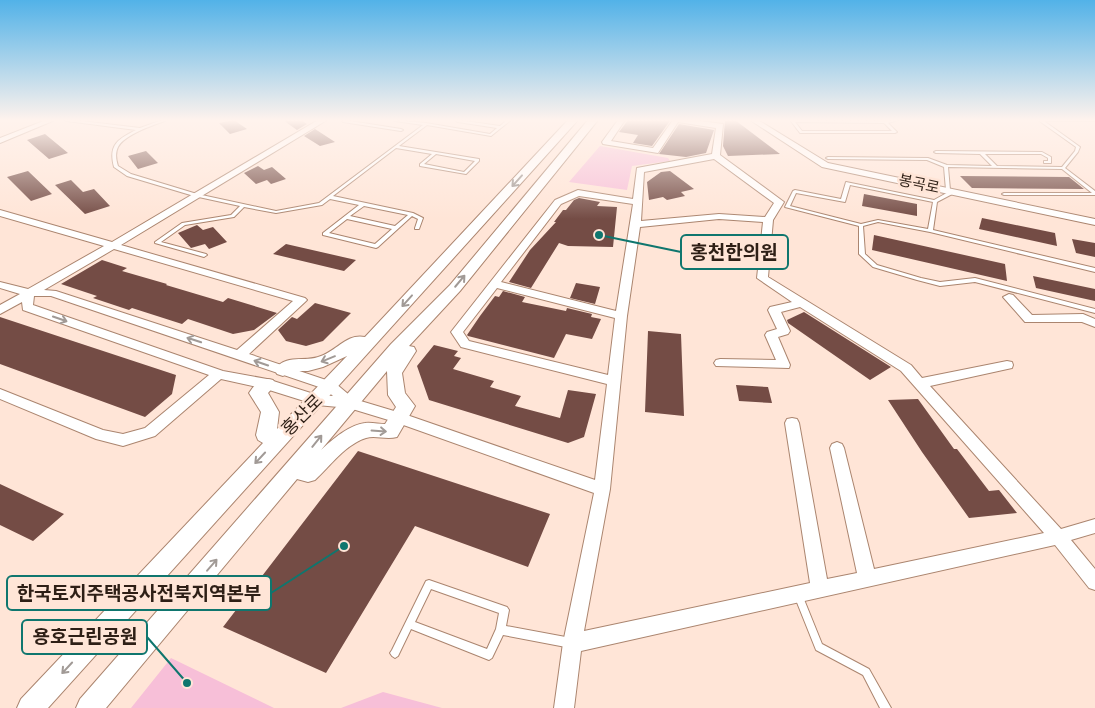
<svg xmlns="http://www.w3.org/2000/svg" width="1095" height="708" font-family="'Source Sans 3','Noto Sans KR',sans-serif">
<style>
.green{fill:#f7bfd8}
.building{fill:#744c45}
.lines{fill:none;stroke-linecap:round;stroke-linejoin:round}
.service-casing{stroke:#ab856f;stroke-width:2}
.minor-casing{stroke:#ab856f;stroke-width:2}
.tertiary-casing{stroke:#ab856f;stroke-width:2}
.service{fill:#fff;fill-rule:evenodd}
.minor{fill:#fff;fill-rule:evenodd}
.tertiary{fill:#fff;fill-rule:evenodd}
.oneway{stroke:#a19a96}
.labels{text-anchor:middle;stroke-width:5;stroke-linejoin:round;paint-order:stroke}
.far-street-label{font-size:15px;fill:#2e1f16;stroke:#ffe5d7}
.street-label{font-size:18px;fill:#2e1f16;stroke:#ffe5d7}
.leader{fill:none;stroke:#0f766e;stroke-width:2}
.callout-dot{fill:#0f766e;stroke:#ffe5d7;stroke-width:2}
.callout{fill:#ffe5d7;stroke:#0f766e;stroke-width:2}
.callout-label{font-size:19px;text-anchor:middle;font-weight:bold;fill:#2e1f16}
</style>
<rect width="100%" height="100%" fill="#ffe5d7"/>
<path class="green" d="M600,146L668,158L670,161L632,166L627,190L569,182Z
M171,658L274,708H131Z
M383,692L442,708H341Z"/>
<path class="building" d="M234,120L247,129L230,134L219,123Z
M283,120H301L307,124L297,130Z
M628,120H663L670,121L652,146L633,143L638,135L619,132Z
M725,120H735L780,154L728,156L723,146Z
M679,124L714,130L706,153L686,157L659,154Z
M315,129L335,142L320,146L304,136Z
M45,134L68,153L49,159L27,140Z
M146,151L158,163L138,169L128,156Z
M258,166L264,170L272,167L286,179L271,184L267,180L256,184L244,173Z
M28,171L52,194L31,201L7,177Z
M670,171L694,189L681,192L685,196L667,200L663,197L649,200L647,182L661,172Z
M960,176L1069,177L1084,189L972,188Z
M71,180L83,192L94,189L110,206L85,214L55,185Z
M864,194L917,204V216L862,206Z
M579,198L600,202L597,206L617,207L613,247L568,246L559,243L531,288L509,282L530,250L556,222H554L563,210H566L574,200Z
M982,218L1055,233L1057,246L979,229Z
M197,225L203,230L213,227L227,242L209,249L205,244L191,248L178,233Z
M874,235L1005,264L1007,281L872,250Z
M1072,239L1095,243V257L1076,253Z
M286,244L356,260L344,271L273,254Z
M102,260L127,268L122,271L167,284L166,285L223,302L228,298L277,313L254,330L233,334L188,319L182,324L132,308L129,310L93,298L97,296L61,284Z
M1033,276L1095,289V301L1036,288Z
M576,283L600,287L595,304L570,298Z
M503,291L525,297L522,302L566,311L567,308L592,314L591,317L601,319L592,339L566,334L554,358L468,336L467,335L480,316L495,296L499,297Z
M315,303L351,313L323,341L306,346L286,341L278,330L292,317L297,319Z
M804,312L891,367L870,380L788,323L787,320Z
M0,317L176,375L172,394L145,417L0,364Z
M648,331L681,334L684,416L645,412Z
M434,345L458,351L454,356L461,358L453,369L494,381L490,387L521,396L515,406L560,418L568,390L596,394L584,437L568,443L429,400L417,366Z
M736,385L768,387L772,403L739,401Z
M918,399L954,449H957L989,491L999,490L1017,513L969,518L922,452L888,400Z
M358,451L550,514L528,567L415,526L326,673L223,627Z
M0,484L64,514L33,541L0,525Z"/>
<g class="lines">
<defs>
<path id="service" d="M65,120H73L140,128L162,120H166L165,121C153,125 124,135 118,147C115,153 116,160 118,166L131,174L197,194L276,211L319,203L423,125L395,121L393,120L426,123L490,134L497,128L458,122L456,121L458,120L500,126L507,120H511L491,136L427,125L399,146L479,159V161L466,174L420,166V164L432,154L396,148L333,196L413,213L423,218L419,229H415V228L418,219L412,216L378,247L376,248L323,235V233L359,205L330,199L322,205L276,213L244,207L234,217L185,225L161,242L206,254L207,255L204,257L155,243V242L182,223L231,215L240,206L194,196L127,176L114,167C108,145 118,139 136,130L67,121ZM436,154L475,161L464,172L424,164ZM364,206L408,215L395,226L350,216ZM347,219L392,229L375,244L329,233Z
M344,120L401,129L403,130L401,131L343,122L342,121Z
M790,120L882,121L881,120H885L886,121L898,120L888,123L897,132L895,133H800ZM795,122L884,123L892,131H802Z
M1038,120H1095V121H1044L1080,147L1078,152L1065,168L1095,191V195H1004L1002,194L1004,193H1092L1062,169L948,167L950,190L948,191L946,190L944,167L927,160L828,159L826,158L828,157L928,158L947,165L992,166L980,154L936,153L934,152L936,151L1042,152L1051,157V163H1044V161H1048V158L1041,154H985L997,166L1062,167L1075,151L1076,147Z
M846,182L934,200L952,190H956V192L937,202L933,230L1095,268V272L930,232L878,222L863,226L865,254L877,265L921,278L940,282L975,278L1095,309V313L975,282L940,286L917,280L873,267L859,254V226L785,207L793,191L795,190L841,199ZM850,185L933,202L928,229L878,220L861,224L790,206L796,193L845,202Z
M429,580L507,607L509,610L506,626L571,638L574,640L576,643L574,646L571,648L503,635L492,658L489,660L411,629L398,656L395,658L392,656L390,653L392,650L426,581ZM431,589L499,613L496,629L487,649L415,622Z
M798,591L801,592L822,644L869,669L891,708H880L863,675L816,650L794,595L795,592Z"/>
<path id="minor" d="M46,120H55L0,143V138Z
M318,120H327L121,245L305,298L307,300L305,302L249,354L335,383L354,399L404,414L595,480L607,384L461,347L451,332L555,200L578,190L633,199L637,168L712,154L716,128L678,122L658,153L603,144L602,142L618,120H625L611,141L653,148L673,120H692L723,124L720,155L784,202L773,220L768,277L911,365L922,378L1007,361L1012,362L1013,365L1012,368L930,386L1061,529L1095,519V533L1071,540L1095,569V590L1089,588L1055,545L581,651L574,708H554L563,643L594,493L395,422L349,408L317,405L266,389L221,379L155,436L123,446L96,439L0,399V389L103,430L123,434L145,428L209,375L23,310L22,302L0,314V305L20,294L0,288V282L28,289L104,246L0,216V210L112,242ZM714,159L774,203L765,217L719,214L641,221L644,172ZM579,196L633,204L616,311L501,282L561,204ZM719,219L763,222L757,278L792,302L770,307L768,310L777,329L767,332L765,335L776,360L720,359L716,360L714,363L716,366L789,368L790,365L778,337L788,334L790,331L781,312L800,307L901,371L1044,533L874,569L844,448L842,444L837,442L832,444L830,448L857,573L827,579L799,423L797,419L792,418L787,419L785,423L810,583L584,631L610,489L627,316L640,227ZM114,249L293,301L237,350L56,291L44,290ZM497,288L615,318L608,375L469,341L463,332ZM34,296H51L325,389L333,396L317,395L267,379L223,371L33,305Z
M750,120H758L828,163L1095,219V225L822,167Z
M1009,294L1013,295L1032,315L1083,314L1095,319V327L1082,322H1025L1003,297Z"/>
<path id="tertiary" d="M568,120H578L48,708H17L21,699L263,443L258,440L256,435L261,412L249,393C255,384 262,376 273,380L276,384L268,393L279,412L277,429L347,356L323,367L308,371H292L283,376L277,374L275,370C285,353 305,363 321,356C337,350 348,333 365,337Z
M588,120H598L460,291L409,346L414,347L416,351L402,373L405,393L415,406L397,437C386,440 375,435 366,438C346,444 330,466 315,480L308,482L297,479L106,708H76L80,699L391,344L450,285ZM387,371L388,395L396,407L385,424C379,424 371,422 365,423C349,425 333,439 321,450Z"/>
</defs>
<use href="#service" class="service-casing"/>
<use href="#minor" class="minor-casing"/>
<use href="#tertiary" class="tertiary-casing"/>
<use href="#service" class="service"/>
<use href="#minor" class="minor"/>
<use href="#tertiary" class="tertiary"/>
</g>
<defs><path id="oneway-shaft" d="M-6 0H5M1.5-3L5.5 0L1.5 3" fill="none" stroke-width="1.6" stroke-linecap="round" stroke-linejoin="round" transform="scale(1.25)"/></defs>
<g class="oneway">
<use href="#oneway-shaft" transform="translate(517 181) rotate(132)"/>
<use href="#oneway-shaft" transform="translate(460 281) rotate(-50)"/>
<use href="#oneway-shaft" transform="translate(407 301) rotate(132)"/>
<use href="#oneway-shaft" transform="translate(60 319) rotate(19)"/>
<use href="#oneway-shaft" transform="translate(194 340) rotate(-162)"/>
<use href="#oneway-shaft" transform="translate(328 359) rotate(158)"/>
<use href="#oneway-shaft" transform="translate(261 363) rotate(-161)"/>
<use href="#oneway-shaft" transform="translate(379 431) rotate(4)"/>
<use href="#oneway-shaft" transform="translate(317 441) rotate(-51)"/>
<use href="#oneway-shaft" transform="translate(260 458) rotate(133)"/>
<use href="#oneway-shaft" transform="translate(212 565) rotate(-49)"/>
<use href="#oneway-shaft" transform="translate(67 668) rotate(133)"/>
</g>
<linearGradient id="sky" x2="0" y2="1"><stop stop-color="#52b2e8"/><stop offset="0.55" stop-color="#fff3ed"/><stop offset="1" stop-color="#fff3ed" stop-opacity="0"/></linearGradient>
<rect width="1095" height="219" fill="url(#sky)"/>
<g class="labels">
<g class="far-street-label">
<text transform="translate(919 184) rotate(12)" y="5">봉곡로</text>
</g>
<g class="street-label">
<text transform="translate(302 415) rotate(-45)" y="6">홍산로</text>
</g>
</g>
<path class="leader" d="M599 235L681 252M344 546L271 593M187 683L147 637"/>
<g class="callout-dot">
<circle cx="599" cy="235" r="5"/>
<circle cx="344" cy="546" r="5"/>
<circle cx="187" cy="683" r="5"/>
</g>
<g class="callout">
<rect x="681" y="235" width="107" height="34" rx="5"/>
<rect x="7" y="576" width="264" height="34" rx="5"/>
<rect x="22" y="620" width="125" height="34" rx="5"/>
</g>
<g class="callout-label">
<text x="734" y="259">홍천한의원</text>
<text x="139" y="600">한국토지주택공사전북지역본부</text>
<text x="85" y="643">용호근린공원</text>
</g>
</svg>
